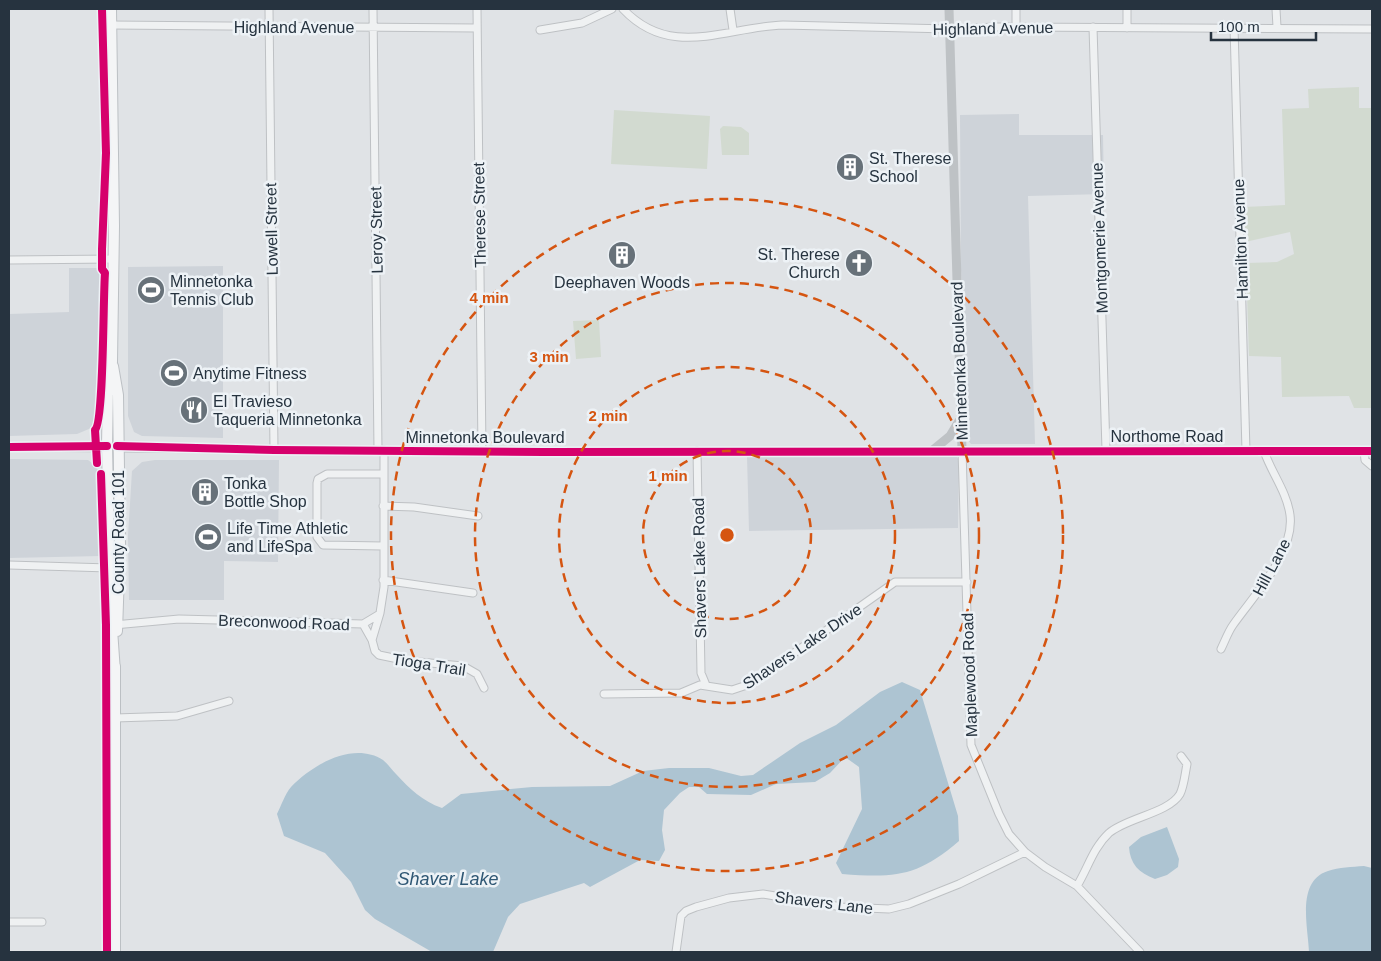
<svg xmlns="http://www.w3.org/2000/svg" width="1381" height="961" font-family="Helvetica,sans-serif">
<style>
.built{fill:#ced3d9}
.green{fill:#d2dad0}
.water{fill:#adc4d2}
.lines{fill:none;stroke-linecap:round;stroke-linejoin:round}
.street-casing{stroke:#bec1c4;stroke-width:9}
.primary-casing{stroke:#bcc0c4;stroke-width:12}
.street{stroke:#eff1f2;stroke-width:7}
.secondary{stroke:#bec2c5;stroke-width:9}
.primary{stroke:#f4f5f6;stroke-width:10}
.cycleway-casing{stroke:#edf2f6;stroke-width:11}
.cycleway{stroke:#d6006c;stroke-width:8}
.ring{fill:none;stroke:#d55511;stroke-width:2.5;stroke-dasharray:9 6}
.labels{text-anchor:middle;stroke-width:5;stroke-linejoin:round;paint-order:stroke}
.street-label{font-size:16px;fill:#26333f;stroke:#edf2f6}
.poi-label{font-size:16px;fill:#26333f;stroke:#edf2f6;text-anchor:start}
.water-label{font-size:18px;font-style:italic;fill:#2f5774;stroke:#edf2f6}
.centre{fill:#d55511;stroke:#edf2f6;stroke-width:2.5}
.ring-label{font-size:15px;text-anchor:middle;font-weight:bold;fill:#d55511;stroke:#edf2f6;stroke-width:5;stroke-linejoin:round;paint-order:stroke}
</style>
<rect width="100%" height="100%" fill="#e0e3e6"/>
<path class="built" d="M1019,114V135H1103L1104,194L1028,196L1035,444H971L966,438L968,427L964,344L962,334L965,323L961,270L960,115Z
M223,266V438L142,436L134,432L128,416V267Z
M69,268H97L101,273L96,426L77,434L9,436V314L69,312Z
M747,456H956L959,460L958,528L749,531Z
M9,459L88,460L97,467L100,485L101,556L9,558Z
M155,460H279L278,562L224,561V600H129L128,536L132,471L142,462Z"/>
<path class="green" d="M1359,87V108H1372V408H1354L1349,396L1282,397L1281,357L1249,356L1246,263L1277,262L1294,254L1290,232L1245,242L1244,207L1285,205L1282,109L1309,108L1308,89Z
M614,110L710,116L707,169L611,164Z
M723,126L741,127L749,133V155H722L720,129Z
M599,320L601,357L576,359L573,321Z"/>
<path class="water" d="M902,682L920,690L958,816L959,841C917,877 895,878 842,874L836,863L862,809L859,767L845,757L830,773L815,782L776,784L751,795L707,794L699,787H689L680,793L664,810L662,830L665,850L659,861L640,860L590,887L584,883L520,904L508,917L493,952H432L375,919L365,910L351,882L325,853L284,836L277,814C281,806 285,794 291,787C312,765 353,741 383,760C388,764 392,770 396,774C410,789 422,801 442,808L461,794L532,787L610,786L643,771L669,768H709L741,776L753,775L800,743L836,725L880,692Z
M1167,827L1179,859L1178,867L1167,875L1155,879C1139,873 1130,864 1129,847L1141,837Z
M1364,866L1372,868V952H1309C1308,927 1296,881 1328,871C1339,867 1352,867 1364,866Z"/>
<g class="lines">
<defs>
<path id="street" d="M269,9L274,450
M373,9L378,450
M477,9L482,451
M623,9C671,60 725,27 783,25L949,29L997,27L1372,29
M730,9L733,30
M1016,9V27
M1127,9V28
M1276,9L1277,27
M111,25L477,28
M1093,27L1106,450
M1234,27L1246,451
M540,30L582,23L612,9
M9,260L114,259
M384,450V587L380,613L372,640L375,651L379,655L408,661L463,666L477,674L484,688
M962,450L971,745L999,814L1009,834L1025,852L1045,867L1077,886L1140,952
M697,451L701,673L706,685
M1364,451L1365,460L1372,466
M383,506L414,507L478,516
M383,546L323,545L317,537V483L318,479L327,474H383
M9,565L109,568
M383,580L473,593
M363,624L372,640
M114,625L179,619L363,624L378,615
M1221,649C1225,641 1228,632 1233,625C1254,595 1295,553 1290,515C1287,492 1271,472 1264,451
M604,694L681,693L700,685L732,690L750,684L895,582H967
M115,718L177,716L229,701
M1077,886C1088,868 1093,848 1109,833C1126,818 1169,813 1180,794C1184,786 1185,774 1187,764L1181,756
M9,922H42
M676,952L681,916L686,911L696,907L729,898L763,894L842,907L889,909L909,904L959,884L1025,852"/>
<path id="primary" d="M111,9L114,226L112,362L108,387L107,446L110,601L115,672
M113,366L118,395L120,544L117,631
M115,952V666"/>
</defs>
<use href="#street" class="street-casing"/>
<use href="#primary" class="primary-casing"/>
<use href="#street" class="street"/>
<path class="secondary" d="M949,9L962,450
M9,447L544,452L1372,451
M933,450L950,436L959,421"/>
<use href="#primary" class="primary"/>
<defs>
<path id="cycleway" d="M117,446L274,450L544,452L1372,451
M9,447L107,446
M97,463L95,430C104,422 103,296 105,273L102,269V249L106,153L102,9
M101,474L106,625L107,952"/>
</defs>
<use href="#cycleway" class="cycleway-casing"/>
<use href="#cycleway" class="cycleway"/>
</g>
<g class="ring">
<circle cx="727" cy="535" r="84"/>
<circle cx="727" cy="535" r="168"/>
<circle cx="727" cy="535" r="252"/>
<circle cx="727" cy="535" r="336"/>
</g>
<defs>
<symbol id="building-disc" viewBox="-11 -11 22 22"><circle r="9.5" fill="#677179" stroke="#edf2f6"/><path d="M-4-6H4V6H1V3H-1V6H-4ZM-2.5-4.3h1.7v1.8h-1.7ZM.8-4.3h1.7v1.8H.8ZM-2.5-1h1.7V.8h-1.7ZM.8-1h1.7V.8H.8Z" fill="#fff"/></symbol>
<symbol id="church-disc" viewBox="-11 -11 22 22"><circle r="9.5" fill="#677179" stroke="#edf2f6"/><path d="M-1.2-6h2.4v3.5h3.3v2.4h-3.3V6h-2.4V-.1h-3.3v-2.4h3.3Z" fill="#fff"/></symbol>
<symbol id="stadium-disc" viewBox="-11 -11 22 22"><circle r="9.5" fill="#677179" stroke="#edf2f6"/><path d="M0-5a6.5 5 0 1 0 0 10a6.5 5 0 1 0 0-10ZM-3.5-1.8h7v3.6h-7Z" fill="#fff"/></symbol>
<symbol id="restaurant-disc" viewBox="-11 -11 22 22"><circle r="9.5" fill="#677179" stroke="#edf2f6"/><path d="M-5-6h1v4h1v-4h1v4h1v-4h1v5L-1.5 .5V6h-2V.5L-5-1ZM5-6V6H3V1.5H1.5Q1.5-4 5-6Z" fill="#fff"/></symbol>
</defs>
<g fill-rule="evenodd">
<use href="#building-disc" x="834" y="151" width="32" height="32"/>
<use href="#building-disc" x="606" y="239" width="32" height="32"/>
<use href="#church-disc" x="843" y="247" width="32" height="32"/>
<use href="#stadium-disc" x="135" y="274" width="32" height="32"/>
<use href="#stadium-disc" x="158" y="357" width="32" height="32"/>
<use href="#restaurant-disc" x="178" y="394" width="32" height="32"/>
<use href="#building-disc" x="189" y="476" width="32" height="32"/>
<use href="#stadium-disc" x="192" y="521" width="32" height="32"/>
</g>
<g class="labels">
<g class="street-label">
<text x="294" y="33">Highland Avenue</text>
<text transform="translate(993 28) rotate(-1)" y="6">Highland Avenue</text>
<text transform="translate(479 215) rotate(-91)" y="6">Therese Street</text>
<text transform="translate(271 229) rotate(-91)" y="6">Lowell Street</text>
<text transform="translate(376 230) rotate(-91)" y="6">Leroy Street</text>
<text transform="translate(1099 238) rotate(-92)" y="6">Montgomerie Avenue</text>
<text transform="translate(1240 239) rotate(-92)" y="6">Hamilton Avenue</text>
<text transform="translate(959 361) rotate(-92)" y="6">Minnetonka Boulevard</text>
<text x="1167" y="442">Northome Road</text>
<text x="485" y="443">Minnetonka Boulevard</text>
<text transform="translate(118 532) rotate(-90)" y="6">County Road 101</text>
<text transform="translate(1271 567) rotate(-62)" y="6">Hill Lane</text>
<text transform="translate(699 568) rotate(-91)" y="6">Shavers Lake Road</text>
<text transform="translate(284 622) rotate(2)" y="6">Breconwood Road</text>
<text transform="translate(802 646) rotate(-34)" y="6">Shavers Lake Drive</text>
<text transform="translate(429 664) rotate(9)" y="6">Tioga Trail</text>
<text transform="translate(969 675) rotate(-92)" y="6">Maplewood Road</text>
<text transform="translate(824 902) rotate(7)" y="6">Shavers Lane</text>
</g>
<g class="poi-label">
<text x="869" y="164">St. Therese<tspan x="869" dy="18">School</tspan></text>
<text x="840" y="260" text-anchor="end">St. Therese<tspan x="840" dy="18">Church</tspan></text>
<text x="170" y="287">Minnetonka<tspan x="170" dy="18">Tennis Club</tspan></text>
<text x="622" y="288" text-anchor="middle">Deephaven Woods</text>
<text x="193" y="379">Anytime Fitness</text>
<text x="213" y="407">El Travieso<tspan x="213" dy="18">Taqueria Minnetonka</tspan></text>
<text x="224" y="489">Tonka<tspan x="224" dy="18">Bottle Shop</tspan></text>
<text x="227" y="534">Life Time Athletic<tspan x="227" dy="18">and LifeSpa</tspan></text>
</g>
<g class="water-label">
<text x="448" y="885">Shaver Lake</text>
</g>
</g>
<circle cx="727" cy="535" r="8" class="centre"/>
<g class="ring-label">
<text x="489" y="303">4 min</text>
<text x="549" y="362">3 min</text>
<text x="608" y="421">2 min</text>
<text x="668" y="481">1 min</text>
</g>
<rect width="1381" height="961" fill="none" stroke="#26333f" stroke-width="20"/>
<path d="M1211 32v8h105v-8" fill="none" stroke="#26333f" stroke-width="2.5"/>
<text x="1218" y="32" font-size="15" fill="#26333f" stroke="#edf2f6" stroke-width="4" paint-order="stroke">100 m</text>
</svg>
